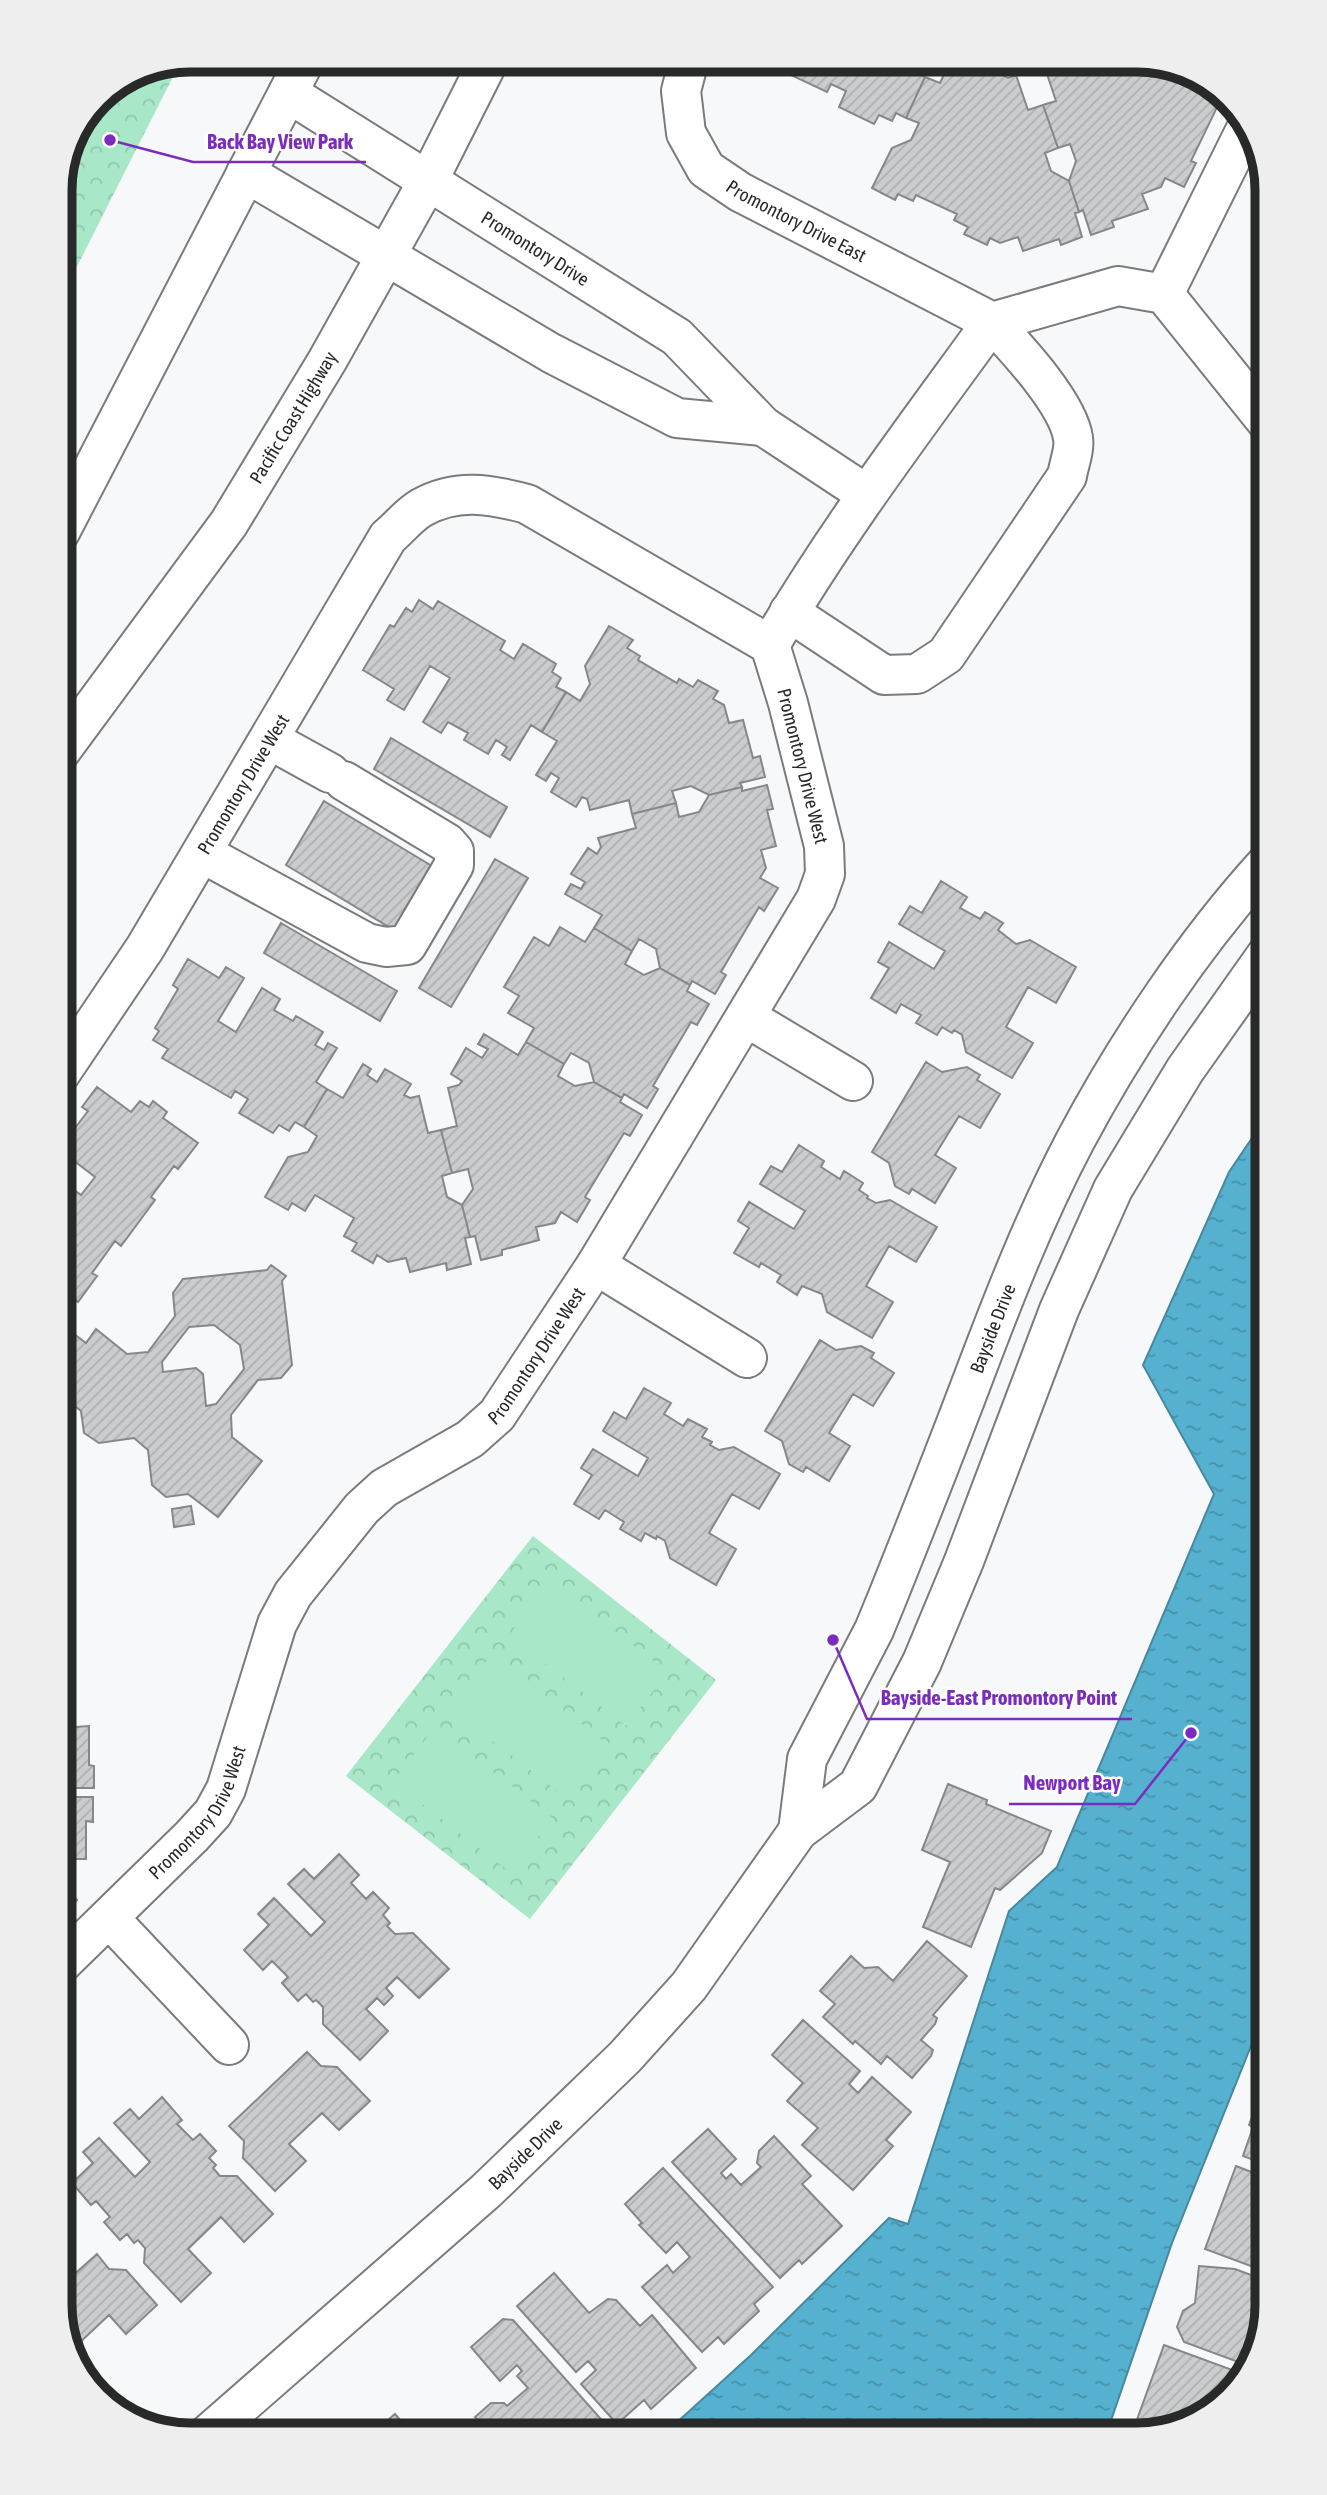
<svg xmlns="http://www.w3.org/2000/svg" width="1327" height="2495" font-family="'Asap Condensed',sans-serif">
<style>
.park{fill:url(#park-crowns)}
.pitch{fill:#a8e7c7}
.water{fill:url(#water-ripples);stroke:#48889d;stroke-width:2}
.building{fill:url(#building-hatch);stroke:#868788;stroke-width:2;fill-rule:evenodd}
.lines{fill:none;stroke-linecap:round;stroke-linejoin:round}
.minor-casing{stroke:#7a7b7c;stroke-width:42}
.major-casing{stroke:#7a7b7c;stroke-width:42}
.highway-casing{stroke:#7a7b7c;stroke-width:42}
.minor{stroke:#fff;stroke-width:38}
.major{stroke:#fff;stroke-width:38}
.highway{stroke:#fff;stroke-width:38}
.labels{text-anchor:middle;stroke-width:5;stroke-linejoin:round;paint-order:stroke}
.street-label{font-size:19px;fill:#282929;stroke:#fff}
.rim{fill:none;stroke:#282929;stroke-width:9}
.leader{fill:none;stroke:#7b2cbf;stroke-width:2.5}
.callout-dot{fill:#7b2cbf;stroke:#fff;stroke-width:2.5}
.callout-label{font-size:21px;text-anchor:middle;font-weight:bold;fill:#7b2cbf;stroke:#fff;stroke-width:5;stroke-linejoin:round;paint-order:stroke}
</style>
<defs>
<pattern id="park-crowns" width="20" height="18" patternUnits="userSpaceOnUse" patternTransform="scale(1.75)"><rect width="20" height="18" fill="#a8e7c7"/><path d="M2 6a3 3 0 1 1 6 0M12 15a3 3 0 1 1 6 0" fill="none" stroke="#91c6ab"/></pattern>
<pattern id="water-ripples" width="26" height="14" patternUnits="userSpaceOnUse" patternTransform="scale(1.75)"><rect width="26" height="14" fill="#55b1cf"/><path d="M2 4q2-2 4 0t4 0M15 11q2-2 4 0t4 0" fill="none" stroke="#4690a8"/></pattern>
<pattern id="building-hatch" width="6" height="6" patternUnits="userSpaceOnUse" patternTransform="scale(1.75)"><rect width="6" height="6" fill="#cbccce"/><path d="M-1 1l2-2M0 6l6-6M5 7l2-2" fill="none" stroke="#aeafb1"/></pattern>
</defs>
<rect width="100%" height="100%" fill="#f7f8f9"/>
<path class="park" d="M181,61L60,300V182L98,97L140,69Z
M533,1536L716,1680L530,1919L346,1776Z"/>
<path class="pitch" d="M550,1581L668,1672L626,1726L509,1635Z
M492,1654L610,1746L569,1800L450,1708Z
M435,1727L553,1818L511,1873L393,1781Z"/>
<path class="water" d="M1267,1116V2006L1172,2243L1106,2435H663L751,2355L889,2218L908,2224L1009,1911L1057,1867L1214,1494L1143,1365L1229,1172Z"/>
<path class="building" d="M759,60H918L913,70L925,77L906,118L896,113L892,121L879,115L874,124L839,107L846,91L831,84L827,92Z
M951,60H963L972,65L974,60H998L1007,64L1001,74L1008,78L1016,75L1028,110L1043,105L1058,148L1045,153L1051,171L1069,181L1079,212L1075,213L1082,237L1061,245L1059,239L1023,251L1018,237L1000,243L990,238L987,245L964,234L968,227L954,220L957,214L916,195L913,201L898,194L895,200L872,188L892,148L911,140L919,123L906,118L925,77L940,83Z
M1055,60H1146L1210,82L1222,97L1191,161L1196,163L1184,187L1165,178L1161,187L1142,194L1148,209L1112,221L1114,227L1091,235L1083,210L1079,212L1069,181L1076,161L1070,144L1058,148L1043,105L1056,101L1044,65Z
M419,600L433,609L438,601L505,641L500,650L514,659L523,644L556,664L552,672L561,678L556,687L566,692L542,732L531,725L510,760L502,755L507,747L496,740L488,754L464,740L468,733L448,722L441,733L423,722L450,678L430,666L404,710L387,700L394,689L363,670L390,625L394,627L406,608L412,612Z
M609,626L633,640L627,648L640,656L638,660L677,683L679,679L693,687L698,680L718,691L713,699L724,705L729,723L743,720L753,758L760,756L765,777L740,783L742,787L709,795L691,786L672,791L676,803L632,814L629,800L590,810L587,799L582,797L576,807L551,792L559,778L551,773L546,781L536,775L557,741L542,732L566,692L580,701L590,684L585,666Z
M391,738L507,807L490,837L374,769Z
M767,785L773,809L767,810L776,846L761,850L766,868L760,878L778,888L764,911L759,907L721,972L726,975L715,994L692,981L690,985L660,968L656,949L639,939L632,951L594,928L602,915L565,894L571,884L581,889L585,882L571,874L588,848L597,854L601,847L598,838L636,828L632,814L676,803L679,817L699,812L709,795L742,787V791Z
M324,801L432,866L394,930L286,865Z
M495,859L528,878L451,1007L419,988Z
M941,881L967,897L960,908L980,919L985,912L1003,923L998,930L1016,944L1030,940L1076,967L1056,1003L1028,987L1006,1027L1033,1043L1012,1078L966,1052L962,1035L954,1030L952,1033L942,1027L937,1035L916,1023L921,1015L901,1004L896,1013L871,998L889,968L878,962L889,942L934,969L945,951L899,924L910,906L922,913Z
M281,923L397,991L380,1021L264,953Z
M560,927L585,942L594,928L632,951L625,964L644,975L660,968L690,985L687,991L709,1004L697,1025L691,1022L653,1086L658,1089L647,1108L624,1094L622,1098L594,1082L589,1063L571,1053L564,1064L526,1042L534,1028L508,1013L519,996L504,987L534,937L549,946Z
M188,959L219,978L226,967L244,978L218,1021L236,1032L262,988L280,999L274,1010L293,1021L296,1016L323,1032L315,1045L324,1050L328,1043L337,1048L316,1082L327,1089L304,1127L295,1122L289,1131L279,1125L273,1133L239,1113L248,1099L235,1091L231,1098L162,1058L168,1049L153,1040L159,1031L155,1028L178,989L173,985Z
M484,1034L518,1055L526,1042L564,1064L558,1076L575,1086L594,1082L622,1098L620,1102L642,1115L630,1136L624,1133L585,1197L590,1200L577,1222L561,1212L555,1223L536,1227L539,1240L502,1250V1255L481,1260L475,1236L470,1237L462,1205L473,1189L468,1169L452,1173L441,1130L457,1126L448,1088L459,1085L462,1081L451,1074L466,1048L482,1058L488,1049L478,1044Z
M926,1062L942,1072L967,1067L980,1075L977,1080L1000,1094L980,1128L959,1116L935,1155L956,1168L935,1203L912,1189L909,1194L895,1186L889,1163L872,1152Z
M363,1064L371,1069L367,1075L377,1082L385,1069L411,1084L404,1095L410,1098L419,1096L428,1133L441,1130L452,1173L442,1176L447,1197L462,1205L470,1237L465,1238L471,1264L447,1270L446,1263L410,1272L406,1258L388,1262L377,1255L373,1263L352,1251L357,1243L344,1236L354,1218L315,1195L305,1211L292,1203L288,1210L265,1197L288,1157L308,1152L317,1136L304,1127L327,1089L343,1098Z
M97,1087L131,1112L140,1101L149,1107L153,1101L167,1112L163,1118L198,1143L178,1169L174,1166L151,1197L155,1200L121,1246L115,1241L92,1273L97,1276L78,1302L60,1288V1179L81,1195L95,1177L60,1150V1137L69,1124L75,1128L88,1111L82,1107Z
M799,1145L824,1161L821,1167L840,1179L844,1171L863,1183L859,1190L868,1196L867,1198L876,1203L890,1200L937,1227L916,1262L889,1246L866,1286L893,1302L872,1338L827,1312L822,1294L802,1286L797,1295L777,1282L781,1275L761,1263L759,1267L734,1253L749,1228L738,1221L749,1202L794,1229L805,1211L760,1184L771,1166L782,1172Z
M271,1265L286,1276L282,1281L292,1365L281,1378L258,1380L231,1415L232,1437L262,1461L218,1517L188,1494L166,1497L152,1485L148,1450L134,1438L99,1443L84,1433L81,1411L60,1394L62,1373L60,1372V1352L74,1334L86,1343L96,1329L127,1354L148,1352L175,1316L173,1293L183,1279L267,1270ZM214,1325L240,1345L244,1369L216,1404L206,1406L203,1374L196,1368L163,1372L162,1362L189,1327Z
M820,1340L836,1350L861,1346L874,1353L871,1358L894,1373L873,1406L853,1394L829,1433L850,1446L829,1481L806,1467L803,1472L789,1464L782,1441L765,1431Z
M644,1388L671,1403L664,1414L683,1426L688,1419L707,1429L702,1437L712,1442L710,1445L719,1450L734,1447L780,1474L759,1509L732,1494L709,1533L736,1549L716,1585L670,1558L665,1541L657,1536L656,1539L645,1533L641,1541L620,1529L624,1522L605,1510L599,1519L574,1504L592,1475L581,1468L593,1449L638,1476L648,1458L603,1431L614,1412L626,1419Z
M191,1506L194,1524L174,1527L172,1509Z
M60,1679L73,1693L67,1699L75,1708V1727L89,1726V1765L94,1766V1788H68L69,1792H60Z
M948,1784L987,1800L986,1804L1051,1831L1042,1853L1000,1890L995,1888L971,1947L923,1927L950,1862L922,1850Z
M60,1792H69L68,1797H93V1822L86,1821V1859H71L70,1877L62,1885L77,1900L60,1917Z
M339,1854L359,1875L351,1883L366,1899L373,1892L389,1908L383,1915L390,1923L387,1926L395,1934L413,1933L449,1969L419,1998L397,1977L386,1988L393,1996L384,2005L377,1998L366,2009L388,2031L360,2060L323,2024V2007L316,2000L313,2002L306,1994L298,2001L282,1983L288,1977L272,1961L263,1970L244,1950L269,1925L258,1914L274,1898L311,1936L325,1922L288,1884L304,1869L314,1879Z
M927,1941L967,1976L933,2015L937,2018L935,2024L921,2040L933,2050L931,2056L912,2078L887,2056L881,2064L855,2041L853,2044L823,2017L835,2004L820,1991L851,1956L864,1968L878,1967L893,1981Z
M803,2020L860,2071L849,2084L858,2093L872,2077L911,2112L886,2140L893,2146L853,2190L802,2145L818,2128L787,2101L803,2083L772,2055Z
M307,2052L321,2066L337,2067L370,2101L339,2130L322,2113L289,2144L306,2161L275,2191L243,2158L244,2141L229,2126Z
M1263,2087L1267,2089V2165L1243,2156L1253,2127L1249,2125Z
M162,2097L182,2120L177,2124L193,2140L200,2134L216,2151L209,2158L216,2165L213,2168L220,2176H237L273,2214L244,2242L221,2217L188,2249L211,2273L181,2302L144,2263L145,2248L138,2240L134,2243L127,2234L120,2240L104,2222L110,2217L96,2201L91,2205L72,2183L93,2163L83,2152L99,2138L135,2177L150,2162L114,2123L130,2109L139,2119Z
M708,2129L736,2159L721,2173L726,2179L731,2174L741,2185L761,2167L757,2163L759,2151L774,2136L811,2176L802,2184L842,2226L802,2264L799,2260L780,2278L672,2162Z
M1236,2166L1267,2178V2272L1205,2249Z
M663,2168L773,2287L754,2304L759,2311L724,2344L718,2337L702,2352L642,2287L667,2265L673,2273L690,2257L677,2242L666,2253L639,2225L642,2223L625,2204Z
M97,2254L109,2269L126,2270L157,2305L126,2334L109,2315L76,2346L91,2363L82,2371L70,2355L60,2305V2287Z
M1199,2266L1235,2269L1267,2281V2305L1249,2366L1184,2342L1177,2327L1183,2311L1195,2303Z
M554,2273L589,2313L608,2299L616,2300L640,2326L652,2315L696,2368L651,2409L644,2400L617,2424L581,2384L596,2370L588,2361L576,2372L517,2306Z
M503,2319L513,2320L615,2435H491L475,2417L491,2403H504L507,2406L528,2388L517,2376L522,2371L517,2365L500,2381L471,2347Z
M1164,2345L1246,2375L1187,2425L1148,2433L1134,2428Z
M395,2414L413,2435H374V2432Z"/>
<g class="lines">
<defs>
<g id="minor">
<path id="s1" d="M689,60L681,91L686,133L706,169L740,192L992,322L1118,286L1164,294L1267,422"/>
<path id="s2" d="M288,93L677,337L763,426L866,494"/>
<path d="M246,173L551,353L677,418L763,426"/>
<path d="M1164,294L1247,127"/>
<path d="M770,645C836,532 915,428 992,322C1016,348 1068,403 1073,438C1075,449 1069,464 1067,476L946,655L917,674L884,675L789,612"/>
<path d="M270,740L330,773"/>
<path d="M202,853L367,943L386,947L407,945L454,865V851L447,843L344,781"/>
<path d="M746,1017L853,1081"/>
<path d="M596,1265L747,1358"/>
<path d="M109,1918L229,2045"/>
<path id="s3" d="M60,1965L192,1836L213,1813L226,1789L277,1624L293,1594L362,1508L384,1488L470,1439L497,1415L596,1265L816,899L825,874L824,846L788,703L770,645L527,504C490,494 456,488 421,508C409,515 399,528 388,537L145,948L60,1074"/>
</g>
<g id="major">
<path id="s4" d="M798,1831L807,1759L874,1630L888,1596C916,1526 944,1455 971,1384C1002,1302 1034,1219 1075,1141C1126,1045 1194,943 1267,863"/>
<path id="s5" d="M207,2435L486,2191L625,2057L689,1986L798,1831L858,1786L922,1662L964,1561L1059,1310L1113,1189L1185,1070L1267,954"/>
</g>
<g id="highway">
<path d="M60,532L305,60"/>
<path id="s6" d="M60,752L229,523L327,361L429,179L489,60"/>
</g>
</defs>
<use href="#minor" class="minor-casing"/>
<use href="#major" class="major-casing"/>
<use href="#highway" class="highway-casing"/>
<use href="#minor" class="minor"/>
<use href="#major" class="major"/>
<use href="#highway" class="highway"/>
</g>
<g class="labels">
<g class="street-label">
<text dy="7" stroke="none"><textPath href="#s1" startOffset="220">Promontory Drive East</textPath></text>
<text dy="7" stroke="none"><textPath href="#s2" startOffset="292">Promontory Drive</textPath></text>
<text dy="7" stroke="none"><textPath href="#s6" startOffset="408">Pacific Coast Highway</textPath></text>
<text transform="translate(803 766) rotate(76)" y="7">Promontory Drive West</text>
<text transform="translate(243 784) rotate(-59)" y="7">Promontory Drive West</text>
<text dy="7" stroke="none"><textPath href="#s4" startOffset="542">Bayside Drive</textPath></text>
<text dy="7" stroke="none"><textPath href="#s3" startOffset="796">Promontory Drive West</textPath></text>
<text dy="7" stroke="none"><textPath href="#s3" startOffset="208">Promontory Drive West</textPath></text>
<text dy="7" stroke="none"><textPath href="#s5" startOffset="425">Bayside Drive</textPath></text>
</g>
</g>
<path d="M0 0H1327V2495H0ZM190 72H1137A118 118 0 0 1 1255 190V2305A118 118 0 0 1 1137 2423H190A118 118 0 0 1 72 2305V190A118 118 0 0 1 190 72Z" fill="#eee" fill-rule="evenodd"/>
<path class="rim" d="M190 72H1137A118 118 0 0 1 1255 190V2305A118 118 0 0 1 1137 2423H190A118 118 0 0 1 72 2305V190A118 118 0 0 1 190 72Z"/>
<path class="leader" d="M110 140L193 162H366M833 1640L867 1719H1132M1191 1733L1135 1804H1009"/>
<g class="callout-dot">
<circle cx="110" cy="140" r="7"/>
<circle cx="833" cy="1640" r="7"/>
<circle cx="1191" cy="1733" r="7"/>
</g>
<g class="callout-label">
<text x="280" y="149">Back Bay View Park</text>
<text x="999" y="1705">Bayside-East Promontory Point</text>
<text x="1072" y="1790">Newport Bay</text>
</g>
</svg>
